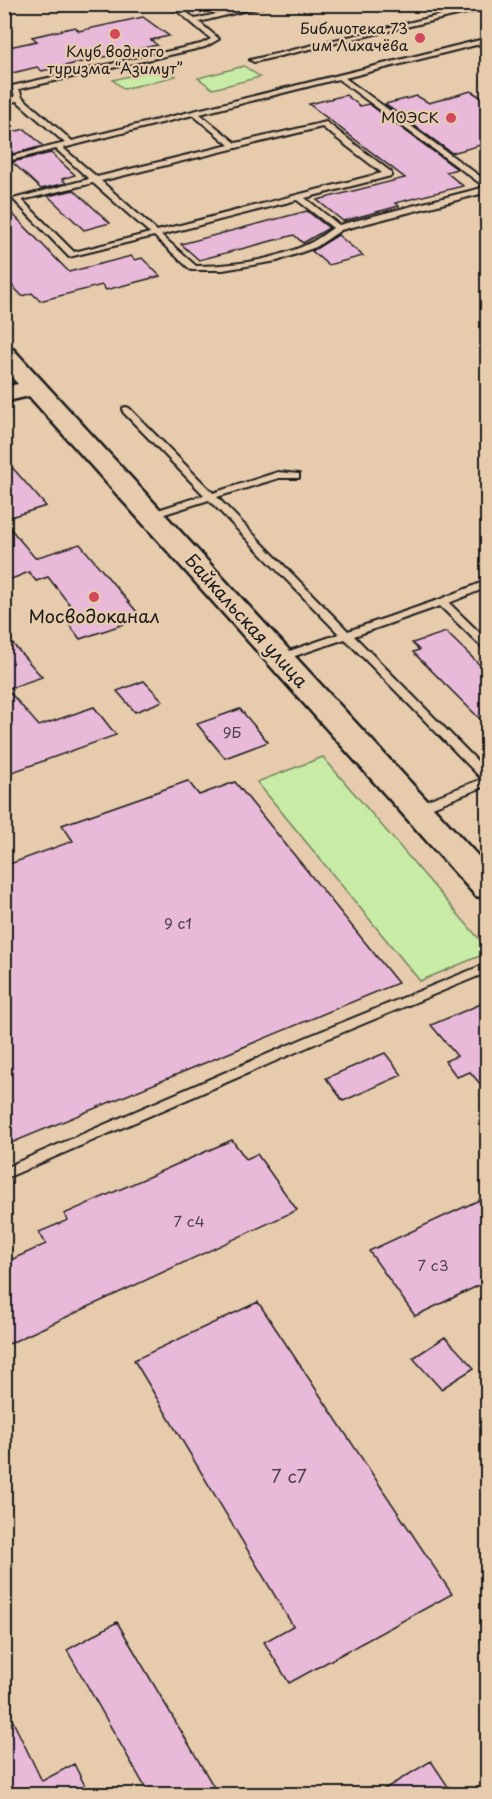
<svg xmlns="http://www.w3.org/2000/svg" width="492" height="1799" font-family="'Playpen Sans',sans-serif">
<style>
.green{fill:#c8eba5;stroke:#728460;stroke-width:1.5}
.building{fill:#e9b9da;stroke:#1c1c1c;stroke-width:1.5}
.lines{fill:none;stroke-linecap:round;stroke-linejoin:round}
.lane-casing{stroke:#1c1c1c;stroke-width:4}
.secondary-casing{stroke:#1c1c1c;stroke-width:5}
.lane{fill:#e6cbad;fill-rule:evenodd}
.secondary{fill:#e6cbad;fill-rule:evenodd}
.poi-dot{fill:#d1495b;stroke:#e6cbad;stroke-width:2}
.labels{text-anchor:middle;stroke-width:4.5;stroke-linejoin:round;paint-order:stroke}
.far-poi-label{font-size:15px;fill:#1c1c1c;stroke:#e6cbad;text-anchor:end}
.number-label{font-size:15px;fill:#4f434c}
.poi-label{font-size:18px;fill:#1c1c1c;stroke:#e6cbad}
.street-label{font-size:18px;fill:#1c1c1c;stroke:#e6cbad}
.near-number-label{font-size:18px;fill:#4f434c}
</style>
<rect width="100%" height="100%" fill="#e6cbad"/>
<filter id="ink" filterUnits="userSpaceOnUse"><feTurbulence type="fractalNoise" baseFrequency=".0167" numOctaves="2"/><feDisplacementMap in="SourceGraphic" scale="12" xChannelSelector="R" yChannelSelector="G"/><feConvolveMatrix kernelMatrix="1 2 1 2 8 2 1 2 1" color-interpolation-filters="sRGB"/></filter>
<g filter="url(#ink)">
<path class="green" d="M244,66L260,77L213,89L198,78Z
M164,67L176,76L124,89L113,80Z
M323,757L487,948V953L420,981L257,782Z"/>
<path class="building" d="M143,17L169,36L151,40L157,45L42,71L37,67L4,75V48L37,41L32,37L75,27L79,31Z
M471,91L488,102V143L452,153L385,104L417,96L429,103Z
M346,95L360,106L369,104L457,169L446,172L463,186L395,203L399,206L343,221L317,200L405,178L309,104Z
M25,129L43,146L5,156L4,134Z
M51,153L75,175L62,179L66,183L41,189L12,162Z
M74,190L110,223L84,230L48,196Z
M4,205L69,272L131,256L135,260L142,258L160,276L106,290L102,285L40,301L32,293L22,296L4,277Z
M307,211L329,228L303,243L294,235L199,260L181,244Z
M338,235L363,256L328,265L312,251Z
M4,458L46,506L4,519Z
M4,521L35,558L80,544L142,618L80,639L64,618L77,614L48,577L36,581L29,572L4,582Z
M446,632L488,673V727L413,652L419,650L412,643Z
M4,634L42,677L7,689L39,726L94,707L116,735L4,775Z
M144,681L163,701L135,712L117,691Z
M240,709L268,742L225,758L197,724Z
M188,781L199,795L235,782L398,983L4,1146V866L73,841L62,825Z
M488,1001V1093L470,1072L457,1077L445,1061L457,1056L431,1025Z
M385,1053L402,1075L343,1101L326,1078Z
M232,1140L246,1159L257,1154L297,1210L4,1346V1263L46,1244L39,1232L68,1220L64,1214Z
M488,1196V1281L415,1316L369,1251Z
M258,1302L452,1594L289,1683L264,1642L293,1626L134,1360Z
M445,1337L474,1368L441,1389L413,1358Z
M117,1622L218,1794H149L67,1650Z
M4,1703L42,1781L74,1764L89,1794H4Z
M431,1761L453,1794H376Z"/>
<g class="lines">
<defs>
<path id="lane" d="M169,4H177L195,19L258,4H272L199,22L219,39L205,47L19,89L22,97L72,141L488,38V42L345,78L488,182V192L341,230L316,247L277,261L223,270H191L154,236L69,257L13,199L89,179L56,149L4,162V158L65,143L17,101L4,103V99L15,97L12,86L201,44L211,39ZM338,79L485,187L339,225L305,198L391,176V172L326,122L236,143L200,114ZM193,115L229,145L97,177L63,148ZM322,127L382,173L157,231L101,181ZM93,183L150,233L74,252L22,200ZM297,200L333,228C325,233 318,239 310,243C275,260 234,266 196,266L161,235Z
M488,4V8L254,62L250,60Z
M126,407L129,408L213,493L278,472L299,474V478H279L217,497L348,631L438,600L488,580V587L449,603L488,641V650L484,649L440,606L354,636L488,772V785L420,812H412L410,809L412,806L482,779L345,639L283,660H275L274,658L275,656L339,634L209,500L155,517H149V513L204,495L123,412V408Z
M488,963V972L317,1043L4,1179V1168L307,1037Z"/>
<path id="secondary" d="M4,347L13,349L488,867V899L476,896L29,396L4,402V387L18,384L4,369Z"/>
</defs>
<use href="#lane" class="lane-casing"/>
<use href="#secondary" class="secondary-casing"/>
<use href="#lane" class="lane"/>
<use href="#secondary" class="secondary"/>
</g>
</g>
<g class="poi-dot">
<circle cx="115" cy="34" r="6"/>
<circle cx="420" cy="38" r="6"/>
<circle cx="451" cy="118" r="6"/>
<circle cx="94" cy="597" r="6"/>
</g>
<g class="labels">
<g class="far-poi-label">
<text x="408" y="34">Библиотека 73<tspan x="408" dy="17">им Лихачёва</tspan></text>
<text x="115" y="57" text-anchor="middle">Клуб водного<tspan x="115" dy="17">туризма “Азимут”</tspan></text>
<text x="439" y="123">МОЭСК</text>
</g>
<g class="number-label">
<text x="232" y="738">9Б</text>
<text x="178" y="929">9 с1</text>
<text x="189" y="1227">7 с4</text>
<text x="433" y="1271">7 с3</text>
</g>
<g class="poi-label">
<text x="94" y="623">Мосводоканал</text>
</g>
<g class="street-label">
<text transform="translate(246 621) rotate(48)" y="6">Байкальская улица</text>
</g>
<g class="near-number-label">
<text x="289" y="1483">7 с7</text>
</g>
</g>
<rect width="492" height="1799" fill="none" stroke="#e6cbad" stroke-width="24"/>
<rect x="12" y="12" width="468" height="1775" fill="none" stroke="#1c1c1c" stroke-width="2" filter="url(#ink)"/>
</svg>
